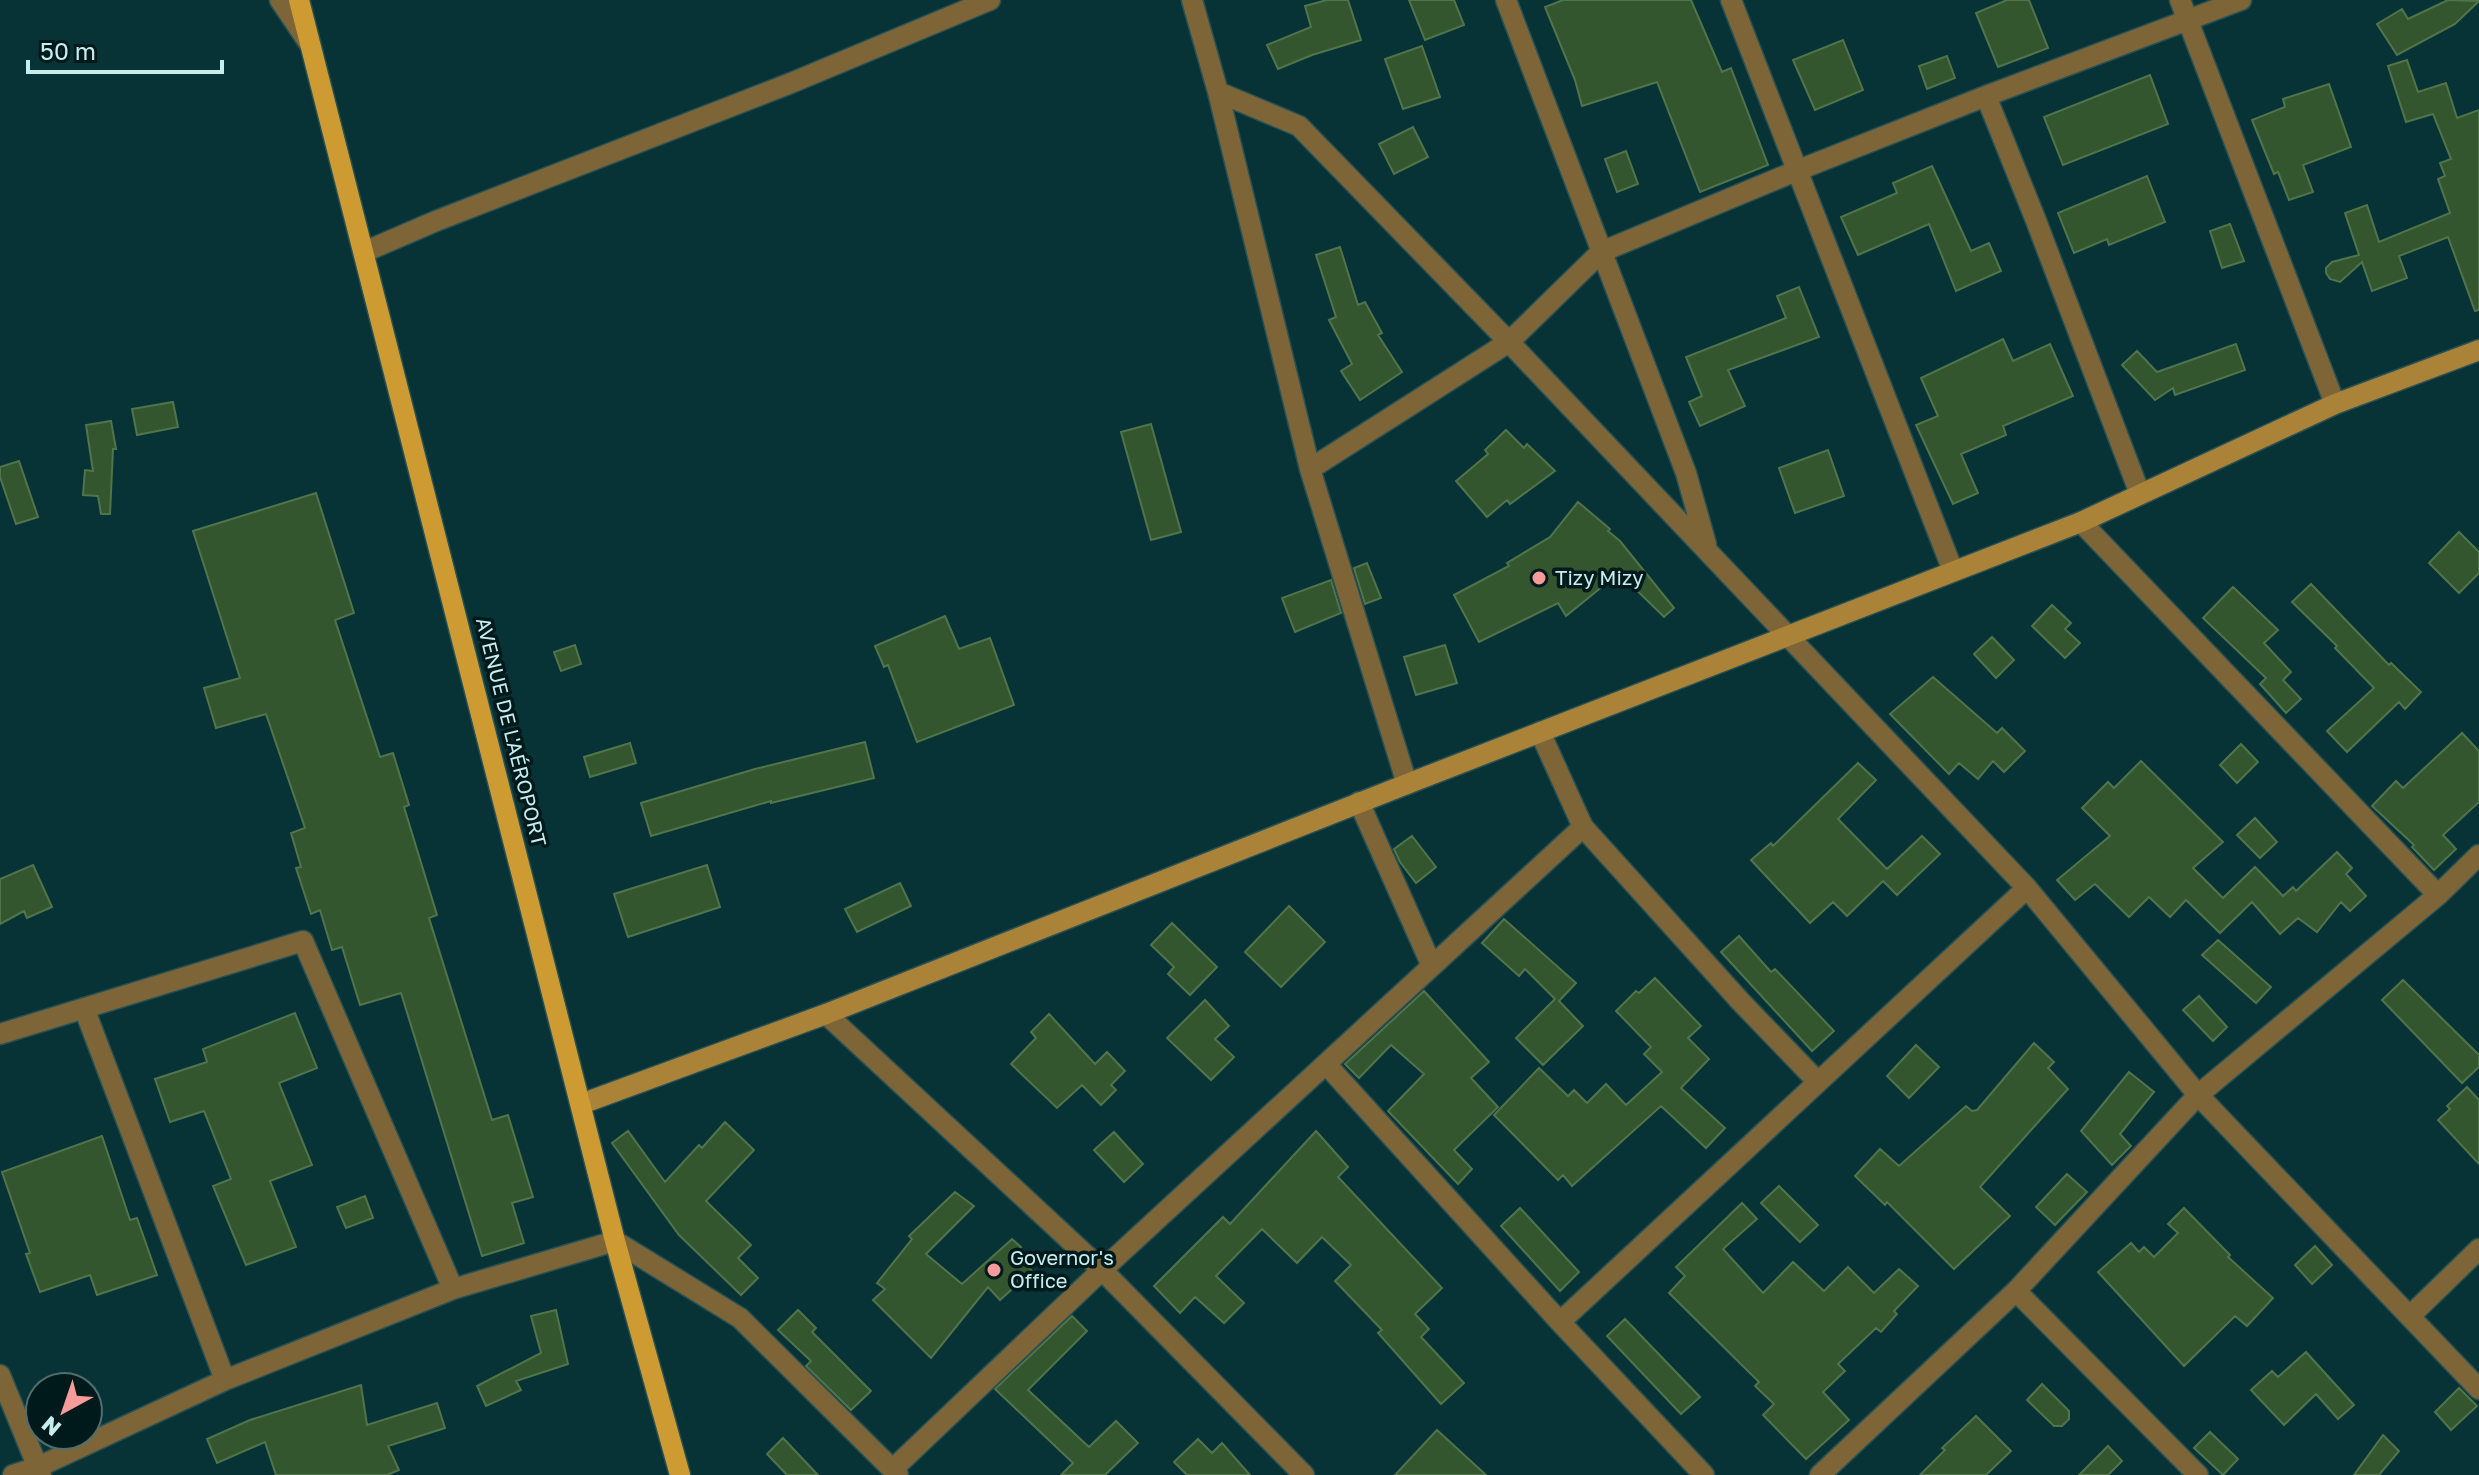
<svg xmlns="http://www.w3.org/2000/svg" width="2479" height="1475" font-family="'Golos Text',sans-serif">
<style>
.building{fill:#34562f;stroke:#50744b;stroke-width:2}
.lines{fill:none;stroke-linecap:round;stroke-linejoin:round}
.street-casing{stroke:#275154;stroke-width:23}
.secondary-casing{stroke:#275154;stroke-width:23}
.primary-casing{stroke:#275154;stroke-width:23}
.street{stroke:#7d6538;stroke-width:20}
.secondary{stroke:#ab8338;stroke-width:20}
.primary{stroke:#ce9b33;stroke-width:20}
.poi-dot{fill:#f59b99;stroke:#001a1c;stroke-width:3}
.labels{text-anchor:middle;stroke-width:7;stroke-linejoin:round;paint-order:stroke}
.poi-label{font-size:20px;fill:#c8edef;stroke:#001a1c;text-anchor:start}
.street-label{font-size:20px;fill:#c8edef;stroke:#001a1c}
</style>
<rect width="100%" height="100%" fill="#083336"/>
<path class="building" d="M1327,0H1348L1361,40L1312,55L1278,69L1267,45L1311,27L1305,6Z
M1409,0H1454L1464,25L1425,40Z
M1563,0H1691L1722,72L1731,68L1768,165L1700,192L1657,82L1582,106L1575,80L1545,7Z
M2007,0H2029L2048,48L1998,67L1976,13Z
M2448,0L2479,1L2455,24L2397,55L2377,24L2402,9L2408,19Z
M1843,40L1863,90L1815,110L1793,60Z
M1422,46L1440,97L1403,109L1385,59Z
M1947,56L1955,78L1927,89L1919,66Z
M2407,60L2418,92L2446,83L2457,118L2479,110V310L2475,311L2448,237L2399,256L2407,278L2372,291L2362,262L2340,282L2330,279L2326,273V268L2332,262L2359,255L2345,213L2367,205L2379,242L2450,213L2438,179L2445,176L2440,163L2451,159L2433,114L2406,122L2388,66Z
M2150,75L2168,124L2063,165L2044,117Z
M2329,84L2351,147L2303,165L2313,192L2289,200L2278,172L2274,174L2252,120L2285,107L2283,99Z
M1413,127L1428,157L1394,174L1379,144Z
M1626,151L1638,184L1617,192L1605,159Z
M1932,166L1971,251L1989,243L2001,271L1956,291L1929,224L1858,255L1841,217L1897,193L1893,183Z
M2147,176L2165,222L2109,245L2107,239L2074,253L2058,213Z
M2230,224L2244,261L2222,268L2210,231Z
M1340,247L1358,305L1365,302L1382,333L1378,335L1402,372L1360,400L1341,371L1352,364L1329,320L1336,317L1316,255Z
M1799,287L1819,337L1728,370L1745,406L1700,426L1689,402L1702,396L1686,357L1786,318L1777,296Z
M2003,339L2013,361L2050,344L2073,396L2003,426L2006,435L1961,454L1978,493L1953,504L1916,425L1938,416L1921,378Z
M2236,344L2245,370L2175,395L2173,388L2155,400L2122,365L2137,351L2157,372Z
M173,402L178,427L137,435L132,409Z
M111,421L116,449H113L110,514H101L98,496L83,495L85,470L93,471L86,425Z
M1151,424L1181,532L1151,540L1121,432Z
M1506,430L1524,448L1527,444L1555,471L1510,504L1507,500L1487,517L1456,481L1488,454L1485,450Z
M1828,450L1844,496L1795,513L1779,468Z
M19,461L38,517L16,524L0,477V467Z
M316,493L354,613L335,620L380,757L393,753L409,805L404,807L437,915L429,918L492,1120L508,1115L533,1197L512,1203L524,1243L482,1256L401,993L360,1005L342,947L332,950L320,910L311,914L296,868L301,867L291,833L305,828L266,714L216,728L204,688L240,678L193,531Z
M1578,502L1610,529L1608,531L1620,541L1674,608L1664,617L1619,573L1566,616L1558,603L1479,642L1454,595L1509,566L1507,563L1550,537Z
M2459,532L2479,552V573L2459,593L2429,563Z
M1367,563L1381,598L1365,604L1354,568Z
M1331,580L1341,613L1295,632L1282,598Z
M2311,584L2389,665L2391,663L2421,692L2405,709L2399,702L2347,752L2327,731L2374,688L2335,648L2337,646L2292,602Z
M2233,587L2278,630L2264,643L2291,672L2283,680L2301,699L2286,713L2260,684L2266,678L2203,618Z
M2052,605L2071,623L2065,629L2080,643L2065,658L2032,626Z
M945,616L959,649L990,638L1014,705L917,742L888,665L884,667L875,646Z
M1992,637L2014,660L1996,678L1974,654Z
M575,645L581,664L561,671L554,652Z
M1445,645L1457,683L1416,695L1404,657Z
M1933,677L1997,733L2002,728L2025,751L2004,772L1993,761L1978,779L1959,763L1949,774L1890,714Z
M2462,733L2479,751V802L2443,835L2456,849L2434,870L2412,847L2414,845L2372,806L2396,781L2403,788Z
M865,742L874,778L771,803V801L651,836L641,803L755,769Z
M630,743L636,763L590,777L584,757Z
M2241,744L2258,762L2237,783L2220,765Z
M2141,761L2223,842L2193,868L2223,898L2255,867L2283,896L2293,887L2296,891L2337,852L2352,868L2346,874L2366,896L2350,911L2341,902L2317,932L2298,918L2280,934L2252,902L2220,933L2186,900L2170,917L2149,897L2129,917L2095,884L2075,900L2057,880L2110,836L2082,808L2108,782L2114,788Z
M1858,763L1876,780L1838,819L1887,869L1922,836L1940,854L1897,895L1883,881L1847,916L1833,902L1810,923L1751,860L1771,843L1773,846Z
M2255,818L2277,842L2260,858L2237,835Z
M1412,836L1436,867L1416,883L1400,862L1394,849Z
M33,865L52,907L27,918L24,911L0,924V879Z
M707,865L720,907L628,937L614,894Z
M900,883L911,906L857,932L845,909Z
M1289,906L1325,942L1281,987L1245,952Z
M1504,919L1576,983L1559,1001L1583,1026L1543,1065L1516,1038L1555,999L1525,969L1519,976L1482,943Z
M1172,923L1217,967L1190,995L1168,974L1174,967L1151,945Z
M1739,936L1771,972L1775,969L1834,1031L1812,1051L1721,952Z
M2218,940L2271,987L2256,1003L2202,955Z
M1655,978L1701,1026L1688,1038L1709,1059L1681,1088L1725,1128L1706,1148L1661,1106L1572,1186L1563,1175L1558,1180L1494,1115L1539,1068L1568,1096L1574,1090L1587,1103L1606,1084L1626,1105L1662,1072L1644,1054L1651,1047L1616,1011L1636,991L1639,993Z
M2403,980L2479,1055V1067L2462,1083L2382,1000Z
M1424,991L1489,1062L1471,1078L1498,1107L1454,1150L1472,1169L1458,1184L1388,1111L1424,1074L1391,1045L1359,1078L1345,1064Z
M2199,996L2227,1027L2213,1041L2183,1010Z
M1205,1000L1229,1026L1215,1039L1234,1057L1211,1080L1167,1038Z
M295,1013L317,1068L279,1083L312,1165L270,1181L296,1247L246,1265L213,1186L231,1179L204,1111L170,1122L155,1079L207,1062L203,1049Z
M1049,1014L1095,1064L1107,1052L1125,1071L1111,1085L1116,1090L1101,1105L1082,1085L1057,1108L1011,1064L1036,1038L1031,1032Z
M2034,1043L2054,1062L2048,1068L2068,1089L1980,1187L2010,1216L1954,1269L1887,1202L1885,1205L1855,1176L1880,1149L1899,1166L1966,1106L1972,1111L1977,1110Z
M1916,1045L1939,1067L1909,1098L1887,1076Z
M2129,1072L2154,1092L2120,1134L2131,1146L2112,1165L2081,1131Z
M2467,1087L2479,1100V1164L2438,1120L2450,1109L2447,1106Z
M725,1122L754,1150L706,1201L751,1245L738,1258L758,1278L741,1295L679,1235L612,1143L628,1131L665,1182L699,1145L702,1148Z
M1316,1131L1348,1167L1338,1177L1442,1288L1415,1314L1429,1329L1421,1337L1464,1383L1441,1404L1378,1333L1382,1330L1335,1281L1351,1265L1322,1237L1297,1263L1262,1229L1216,1276L1244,1303L1224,1323L1195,1297L1180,1313L1154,1286L1223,1217L1230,1224Z
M1114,1132L1143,1164L1124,1182L1094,1150Z
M102,1136L130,1220L137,1218L157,1275L97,1295L90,1275L40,1292L26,1254L30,1253L2,1172Z
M2067,1174L2087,1192L2055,1225L2036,1207Z
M1779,1186L1818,1225L1800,1242L1761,1203Z
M955,1192L974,1206L926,1254L962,1284L1012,1239L1021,1247L1016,1253L1032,1271L1000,1300L988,1287L931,1358L873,1300L885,1289L877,1283L912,1239L909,1236Z
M365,1196L373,1218L346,1228L337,1207Z
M1742,1203L1757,1219L1723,1249L1763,1293L1793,1262L1824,1291L1848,1267L1874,1293L1899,1269L1918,1286L1894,1311L1897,1314L1881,1332L1876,1328L1838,1364L1845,1371L1823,1392L1849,1420L1806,1459L1763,1415L1774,1404L1755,1386L1759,1382L1669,1293L1685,1276L1676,1267Z
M1520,1208L1579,1272L1560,1291L1501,1226Z
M2184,1208L2230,1255L2228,1257L2273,1298L2247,1326L2235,1316L2184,1366L2098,1272L2131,1243L2139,1252L2144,1247L2154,1257L2178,1233L2168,1224Z
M2315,1246L2332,1265L2312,1284L2295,1265Z
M556,1310L568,1364L516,1381L521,1390L486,1406L477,1386L541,1353L531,1316Z
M798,1310L816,1328L812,1332L871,1391L851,1410L806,1366L811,1361L778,1330Z
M1072,1316L1087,1331L1028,1390L1089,1447L1116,1421L1138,1443L1105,1475H1061L1073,1463L995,1389Z
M1625,1319L1700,1397L1681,1414L1607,1336Z
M2306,1352L2354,1405L2338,1419L2316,1394L2284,1425L2251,1390L2272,1371L2278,1377Z
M2042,1384L2069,1411V1419L2062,1426H2054L2027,1400Z
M361,1385L367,1425L437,1403L445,1428L388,1446L399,1470L387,1475H276L265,1442L217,1463L207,1439L250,1420Z
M2459,1388L2477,1406L2451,1430L2435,1412Z
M1976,1416L2011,1451L1986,1475H1920L1945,1450L1942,1448Z
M1437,1430L1486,1475H1395Z
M2210,1432L2238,1459L2223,1475L2194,1448Z
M2383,1435L2399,1451L2379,1475H2354Z
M783,1438L818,1475H787L767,1454Z
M1198,1439L1212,1453L1222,1443L1250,1475H1187L1174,1462Z
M2108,1446L2122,1461L2108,1475H2079Z"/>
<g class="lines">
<defs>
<path id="street" d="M280,0L309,43
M1192,0L1218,92L1310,469L1407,784
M1506,0L1686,473L1706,544
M1731,0L1953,571
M2180,0L2335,404
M1218,92L1299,126L1509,342L2027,888L2198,1095L2479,1389
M1986,96L2035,218L2140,494
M364,252L436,221L791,83L990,0
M1310,469L1509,342L1601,252L1796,171L1986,96L2241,0
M2081,522L2438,895
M1540,732L1583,827L1741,1002L1818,1082
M1359,802L1431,964
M84,1008L225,1380
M826,1014L1102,1270L1304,1475
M0,1034L303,941L453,1289
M1326,1064L1560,1322L1704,1475
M2016,1291L2198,1475
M2410,1316L2479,1249
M1560,1322L2027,888
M0,1375L41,1475
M893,1469L1102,1270L1583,827
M13,1475L38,1467L225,1380L453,1289L615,1241L740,1318L898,1475
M1820,1475L2016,1291L2198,1095L2438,895L2479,855"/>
<path id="secondary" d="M581,1104L826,1014L1407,784L2081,522L2335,404L2479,350"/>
<path id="primary" d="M299,0L615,1241L680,1475"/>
</defs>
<use href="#street" class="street-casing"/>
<use href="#secondary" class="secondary-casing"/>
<use href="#primary" class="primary-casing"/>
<use href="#street" class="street"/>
<use href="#secondary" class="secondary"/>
<use href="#primary" class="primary"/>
</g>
<g class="poi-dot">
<circle cx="1539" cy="578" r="8"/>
<circle cx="994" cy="1270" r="8"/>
</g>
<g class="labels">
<g class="poi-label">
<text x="1555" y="585">Tizy Mizy</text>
<text x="1010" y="1265">Governor's<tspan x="1010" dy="23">Office</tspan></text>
</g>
<g class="street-label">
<text transform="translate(511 732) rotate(76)" y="7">AVENUE DE L'AÉROPORT</text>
</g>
</g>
<g transform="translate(64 1411) rotate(220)"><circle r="38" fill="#001a1c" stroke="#506e70" stroke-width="2"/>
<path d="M0-6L14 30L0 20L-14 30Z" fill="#f59b99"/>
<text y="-12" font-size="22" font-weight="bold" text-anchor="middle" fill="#c8edef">N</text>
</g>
<path d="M28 60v12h194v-12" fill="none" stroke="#c8edef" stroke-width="4"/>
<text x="40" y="60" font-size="24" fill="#c8edef" stroke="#001a1c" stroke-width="6" paint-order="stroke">50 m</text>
</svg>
